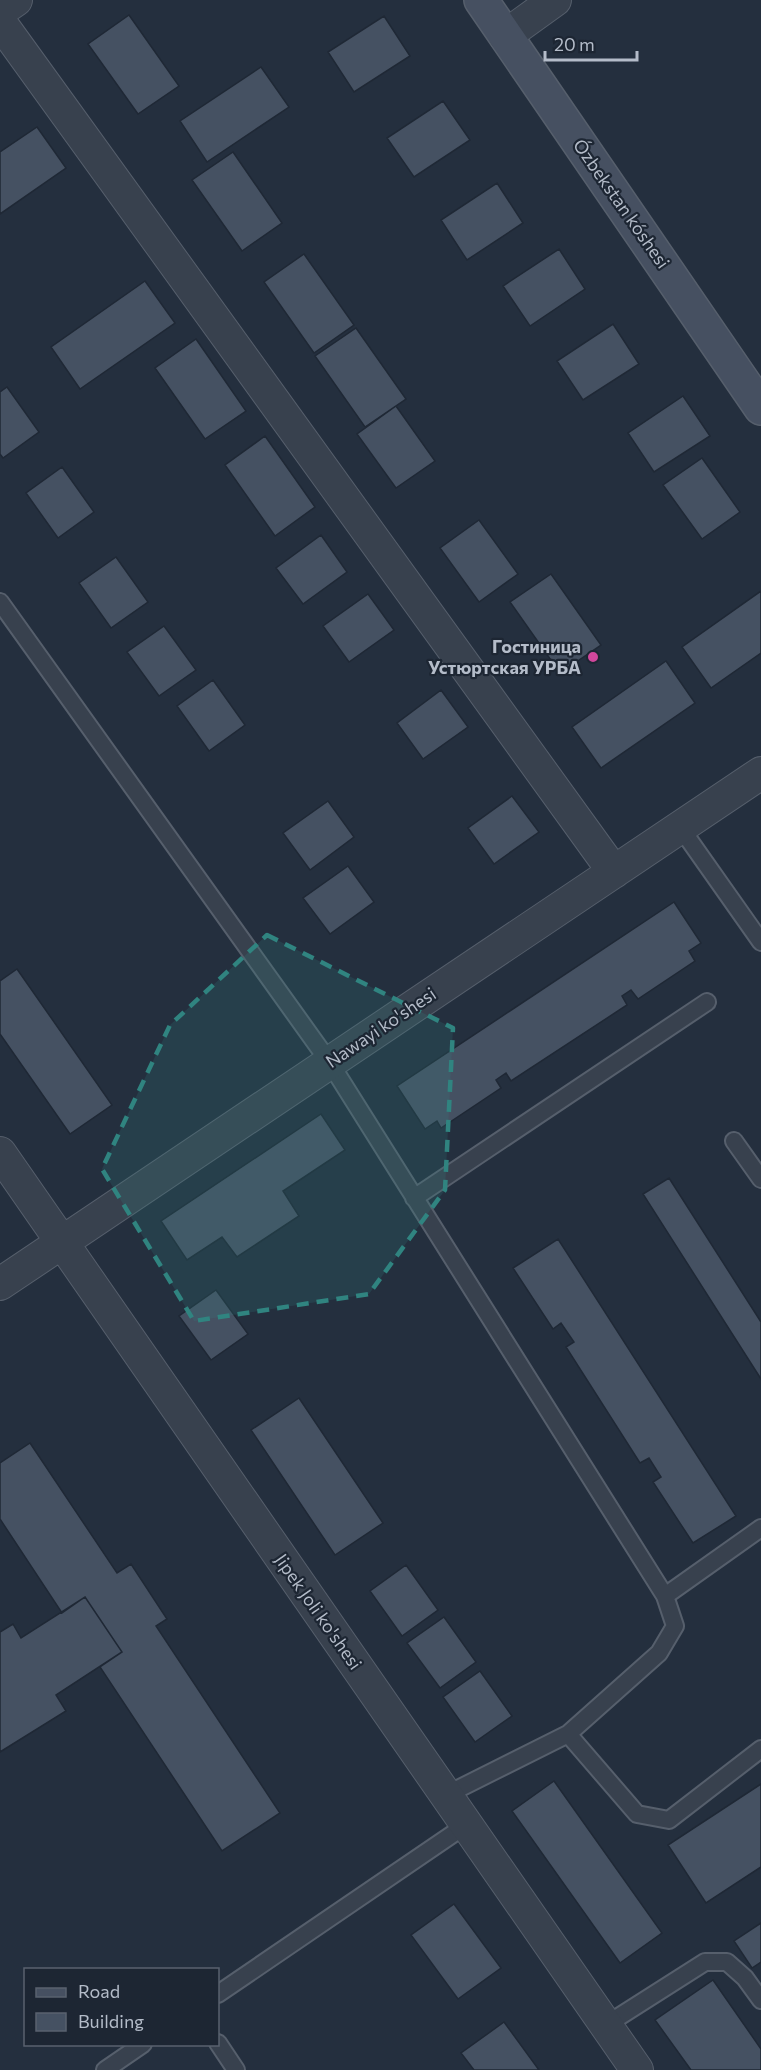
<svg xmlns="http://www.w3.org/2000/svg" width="761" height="2070" font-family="Commissioner,sans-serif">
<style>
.building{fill:#455162;stroke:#1f2835;stroke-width:1.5}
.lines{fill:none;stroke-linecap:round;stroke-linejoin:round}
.lane-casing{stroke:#565f6c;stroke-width:20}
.street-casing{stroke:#565f6c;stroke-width:34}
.secondary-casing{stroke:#565f6c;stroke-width:36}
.lane{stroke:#38414e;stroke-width:16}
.street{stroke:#38414e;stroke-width:32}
.secondary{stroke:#465061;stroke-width:33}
.marked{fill:#308480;fill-opacity:0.2;stroke:#308480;stroke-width:4.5;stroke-dasharray:12 8;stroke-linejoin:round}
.hotel-dot{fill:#d1479c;stroke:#1d2633;stroke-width:2}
.labels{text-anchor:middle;stroke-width:4.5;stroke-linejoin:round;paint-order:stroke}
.street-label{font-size:18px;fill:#b4bcc9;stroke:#1d2633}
.poi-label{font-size:18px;font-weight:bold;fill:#b4bcc9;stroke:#1d2633;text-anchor:end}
</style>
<rect width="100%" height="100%" fill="#242f3e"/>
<path class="building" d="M129,15L179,86L138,114L88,44Z
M384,16L410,56L354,92L328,52Z
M261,67L289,107L207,162L180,121Z
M443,101L470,140L414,177L387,138Z
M37,127L66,168L0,214V152Z
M233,152L282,223L242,251L192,180Z
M497,183L523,223L467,260L441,220Z
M559,249L585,289L530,326L503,286Z
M304,254L354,325L314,353L264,282Z
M145,281L175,323L80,389L51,347Z
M613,324L639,364L583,400L557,361Z
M356,328L406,399L365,427L315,356Z
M196,339L246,411L205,439L155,368Z
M7,387L39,432L3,458L0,454V392Z
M683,396L710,436L654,472L628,433Z
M396,406L435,461L396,488L357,434Z
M265,436L315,507L275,536L225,465Z
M702,458L740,512L702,539L663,485Z
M62,467L94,512L58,538L26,493Z
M479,520L518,574L479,602L440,548Z
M321,535L347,572L303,604L276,568Z
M116,557L148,602L111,628L79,583Z
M551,574L601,645L560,673L510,602Z
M761,591V653L711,688L682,647Z
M368,594L394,630L349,662L323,626Z
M164,626L196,670L159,696L127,652Z
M666,661L695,703L601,768L572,727Z
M213,680L245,725L209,751L177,706Z
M441,690L468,727L423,759L397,723Z
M512,796L539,832L494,864L468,828Z
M328,801L354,837L310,870L283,833Z
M348,866L374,902L330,934L303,898Z
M674,902L701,943L689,951L695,961L638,999L631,990L622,996L627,1005L511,1081L506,1073L496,1080L501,1088L441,1128L437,1121L425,1129L397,1086Z
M17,969L112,1105L70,1134L0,1034V981Z
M321,1114L345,1150L283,1191L299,1216L237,1257L222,1237L187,1260L161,1221Z
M669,1178L761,1322V1379L643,1194Z
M558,1239L736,1516L693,1543L653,1482L661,1477L649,1458L640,1463L566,1347L574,1342L561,1323L553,1329L513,1268Z
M216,1290L248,1334L211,1360L179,1316Z
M299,1398L383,1523L335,1555L251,1430Z
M30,1443L117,1573L131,1564L167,1619L156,1626L280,1813L222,1851L100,1667L122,1652L85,1597L62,1613L0,1519V1463Z
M406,1565L438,1610L402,1636L370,1591Z
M85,1597L122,1652L56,1695L66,1711L0,1752V1632L13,1624L21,1638Z
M444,1617L476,1662L440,1688L407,1643Z
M480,1671L512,1716L475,1742L443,1697Z
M554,1781L662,1933L620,1963L512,1811Z
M761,1784V1867L706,1903L668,1845Z
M454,1904L501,1968L458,1999L411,1935Z
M761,1923V1962L752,1968L734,1941Z
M713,1980L761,2049V2070H691L655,2020Z
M504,2022L539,2070H474L461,2053Z"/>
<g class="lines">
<defs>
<path id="lane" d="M0,602L330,1063L665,1596L675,1626L659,1653L568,1734
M680,827L761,942
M734,1141L761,1179
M414,1198L707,1002
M665,1596L761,1528
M446,1795L568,1734L637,1814L669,1820L761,1749
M218,1994L466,1825
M606,2025L705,1962H727L745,1978L761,2000
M218,2043L236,2070
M105,2070L143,2044"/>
<path id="street" d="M0,11L16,0
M0,22L614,872
M505,36L555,0
M0,1153L637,2070
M0,1284L761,773"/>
<path id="secondary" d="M481,0L761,408"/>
</defs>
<use href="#lane" class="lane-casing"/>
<use href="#street" class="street-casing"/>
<use href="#secondary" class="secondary-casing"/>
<use href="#lane" class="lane"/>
<use href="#street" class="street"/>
<use href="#secondary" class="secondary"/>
</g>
<path class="marked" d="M267,935L453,1028L445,1190L369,1294L194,1321L102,1169L170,1025Z"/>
<circle class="hotel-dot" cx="593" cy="657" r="6"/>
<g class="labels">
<g class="street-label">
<text transform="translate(621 204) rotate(55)" y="6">Ózbekstan kóshesi</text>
<text transform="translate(381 1028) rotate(-34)" y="6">Nawayi ko'shesi</text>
<text transform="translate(318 1612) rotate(55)" y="6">Jipek Joli ko'shesi</text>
</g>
<g class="poi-label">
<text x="581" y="653">Гостиница<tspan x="581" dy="21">Устюртская УРБА</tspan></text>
</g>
</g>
<rect x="24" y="1968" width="195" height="78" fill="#1d2633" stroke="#59626f" stroke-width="1.5"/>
<rect x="36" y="1988" width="30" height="9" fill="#465061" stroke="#59626f" stroke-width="1.5"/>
<text x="78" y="1998" font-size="18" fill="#b4bcc9">Road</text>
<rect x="36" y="2013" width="30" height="18" fill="#455162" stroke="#59626f" stroke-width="1.5"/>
<text x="78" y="2028" font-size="18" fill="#b4bcc9">Building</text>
<path d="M545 51v9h92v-9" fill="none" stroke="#b4bcc9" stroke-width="3"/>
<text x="554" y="51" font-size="18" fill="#b4bcc9" stroke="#1d2633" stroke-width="4.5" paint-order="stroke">20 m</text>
</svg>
